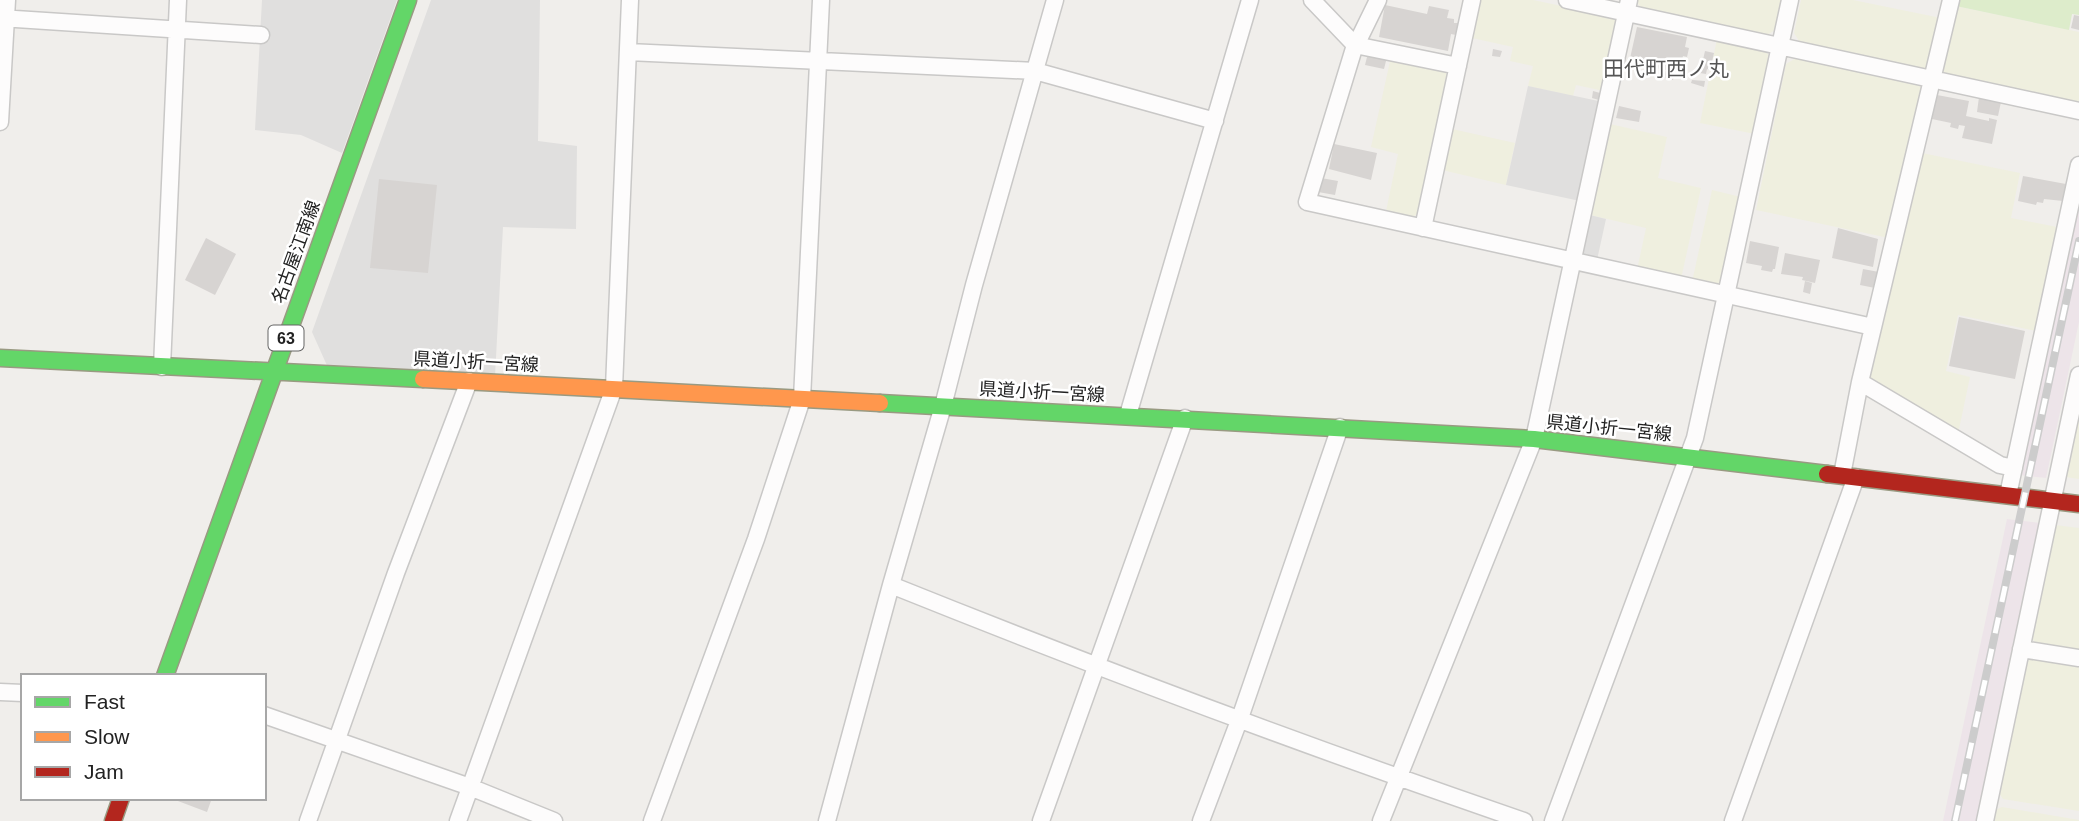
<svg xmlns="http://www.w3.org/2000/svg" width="2079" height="821" font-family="Helvetica,'Noto Sans JP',sans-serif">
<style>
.industrial{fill:#ede4e9}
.farmland{fill:#efefdf}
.grass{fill:#ddeccb}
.parking{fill:#e0dfde}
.building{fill:#d7d4d2}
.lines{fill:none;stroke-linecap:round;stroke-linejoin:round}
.street-casing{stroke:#c9c8c7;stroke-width:19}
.fast-casing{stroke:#999a82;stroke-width:19}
.slow-casing{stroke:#999a82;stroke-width:19}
.jam-casing{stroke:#999a82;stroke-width:19}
.street{stroke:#fdfcfc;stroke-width:16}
.fast{stroke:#63d668;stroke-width:16}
.slow{stroke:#ff974d;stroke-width:16}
.jam{stroke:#b3261e;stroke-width:16}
.rail-casing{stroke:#ccc;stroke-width:8}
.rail{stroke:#fff;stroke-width:5;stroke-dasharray:16;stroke-linecap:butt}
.labels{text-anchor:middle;stroke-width:5;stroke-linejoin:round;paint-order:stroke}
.shield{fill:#fff;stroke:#646464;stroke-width:2}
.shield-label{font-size:16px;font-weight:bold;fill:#222}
.street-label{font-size:18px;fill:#222;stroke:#fff}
.quarter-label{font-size:21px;fill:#555;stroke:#fff}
</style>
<rect width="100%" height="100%" fill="#f0eeeb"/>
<path class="industrial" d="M2079,194V322L2046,478L2019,475Z
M2007,519L2040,523L1977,821H1943Z"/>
<path class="farmland" d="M1480,0H1533L1614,17L1620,23L1604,91L1576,85L1573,96L1528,86L1533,66L1510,61L1513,47L1472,38Z
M1635,0H1783L1777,29L1767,35L1641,8Z
M1801,0H1853L1941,18L1931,65L1924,70L1801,44L1794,33Z
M1956,6L2079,32V105L1946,77L1942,69Z
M1717,39L1764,48L1771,59L1755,134L1700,123Z
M1391,57L1444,69L1448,77L1420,212L1413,217L1386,211L1398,154L1371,147Z
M1796,58L1919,85L1925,93L1889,238L1756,210L1786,64Z
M1610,124L1667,137L1658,178L1701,188L1681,279L1637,270L1646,228L1590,215Z
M1452,129L1515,143L1506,185L1442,170Z
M1922,153L2020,173L2011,218L2057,227L2036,331L1958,315L1946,371L1970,377L1958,434L1872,382L1869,370Z
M1712,190L1741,197L1721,284L1716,287L1692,282Z
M2079,413V479L2065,477Z
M2055,525L2079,528V653L2037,646L2031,636Z
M2035,656L2079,663V811L2003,799L1998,792L2025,663Z
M2002,807L2079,820V821H1991L1993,811Z"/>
<path class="grass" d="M1957,0H2079V15L2072,14L2069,30L1956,6Z"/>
<path class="parking" d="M262,0H397L342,153L301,135L255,130Z
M431,0H540L538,141L577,146L576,229L503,227L495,376L329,370L312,332Z
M1528,86L1603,102L1580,201L1506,185Z
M1590,215L1606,219L1597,260L1586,258L1581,251Z"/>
<path class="building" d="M1385,5L1427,14L1429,6L1449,10L1447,18L1454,19V23H1458L1456,35L1451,34L1448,51L1379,37Z
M2074,15L2079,16V30L2071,28Z
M1637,27L1687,37L1685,47L1689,48L1687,57L1683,56L1679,73L1675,72L1673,80L1664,78L1666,70L1629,63Z
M1493,49L1502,51L1500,57L1492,56Z
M1705,51L1714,53L1710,70L1707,69L1706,74L1700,73Z
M1368,53L1387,57L1384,69L1365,65Z
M1692,80L1705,81L1704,87L1691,83Z
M1593,91L1600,93L1599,100L1592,98Z
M1937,95L1969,101L1966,116L1989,121V118L1997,120L1992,144L1962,138L1965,126L1959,125L1958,129L1950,127L1951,123L1932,119Z
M1979,97L2001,102L1998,116L1977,112Z
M1619,106L1641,111L1639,122L1616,118Z
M1334,144L1377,153L1371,180L1329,169Z
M2023,176L2066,184L2063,201L2044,199L2043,203L2037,202L2036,205L2018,201Z
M1321,178L1338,181L1335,195L1318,192Z
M379,179L437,185L428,273L370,268Z
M1838,228L1878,239L1873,267L1832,258Z
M206,238L236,254L215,295L185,280Z
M1750,241L1779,247L1775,269H1773L1772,272L1761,270L1762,266L1746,263Z
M1785,253L1820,260L1815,283L1802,280L1803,277L1781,274Z
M1863,269L1879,272L1875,288L1860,285Z
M1805,281L1812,283L1810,294L1803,292Z
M1959,317L2025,331L2015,379L1949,366Z
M170,798H212L207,812Z"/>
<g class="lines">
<defs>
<path id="street" d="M1312,0L1355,45L1307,202L1873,327
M1567,0L2079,111
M0,18L261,35
M1355,45L1458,66
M1356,45L1378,0
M628,52L1035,71L1215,121
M0,122L7,0
M1423,228L1472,0
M162,367L178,0
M1860,382L2000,465L2014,468
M1128,415L1250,0
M1842,475L1860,382L1951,0
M2008,495L2079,165
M891,585C1100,669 1311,748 1524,821
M2021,649L2079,658
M0,692L23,693
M264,715L470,787L554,821
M308,821L396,573L469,381
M458,821L614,388L630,0
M652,821L756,539L802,399L821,0
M827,821L891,585L943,406L974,285L1055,0
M1041,821L1185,418
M1201,821L1240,718L1340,427
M1381,821L1534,439L1629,0
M1553,821L1695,438L1790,0
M1733,821L1856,477
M1985,821L2079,375"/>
<path id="fast" d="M0,358L423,379
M880,403L1534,439L1827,474
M165,676L408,0"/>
<path id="slow" d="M423,379L880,403"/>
<path id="jam" d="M1827,474L2079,504
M113,821L121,798"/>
</defs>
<use href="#street" class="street-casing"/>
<use href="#fast" class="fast-casing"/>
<use href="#slow" class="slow-casing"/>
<use href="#jam" class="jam-casing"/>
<use href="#street" class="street"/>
<use href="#fast" class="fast"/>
<use href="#slow" class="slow"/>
<use href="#jam" class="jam"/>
<defs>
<path id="rail" d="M1955,821L2079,241"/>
</defs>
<use href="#rail" class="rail-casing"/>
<use href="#rail" class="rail"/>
</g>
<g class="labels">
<rect class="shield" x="268.5" y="325.5" width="35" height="25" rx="5"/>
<g class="shield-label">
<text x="286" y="344">63</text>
</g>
<g class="street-label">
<text transform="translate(296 252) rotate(-70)" y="6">名古屋江南線</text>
<text transform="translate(476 362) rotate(3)" y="6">県道小折一宮線</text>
<text transform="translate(1042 392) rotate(3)" y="6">県道小折一宮線</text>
<text transform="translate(1609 428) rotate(6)" y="6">県道小折一宮線</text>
</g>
<g class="quarter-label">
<text x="1666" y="76">田代町西ノ丸</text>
</g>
</g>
<rect x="21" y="674" width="245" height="126" fill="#ffffff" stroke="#a7a7a7" stroke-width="2"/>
<rect x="35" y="697" width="35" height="10" fill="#63d668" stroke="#a7a7a7" stroke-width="2"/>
<text x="84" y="709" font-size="21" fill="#222222">Fast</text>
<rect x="35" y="732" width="35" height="10" fill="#ff974d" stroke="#a7a7a7" stroke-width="2"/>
<text x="84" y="744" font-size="21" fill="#222222">Slow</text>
<rect x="35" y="767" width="35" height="10" fill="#b3261e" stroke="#a7a7a7" stroke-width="2"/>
<text x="84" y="779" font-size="21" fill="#222222">Jam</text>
</svg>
